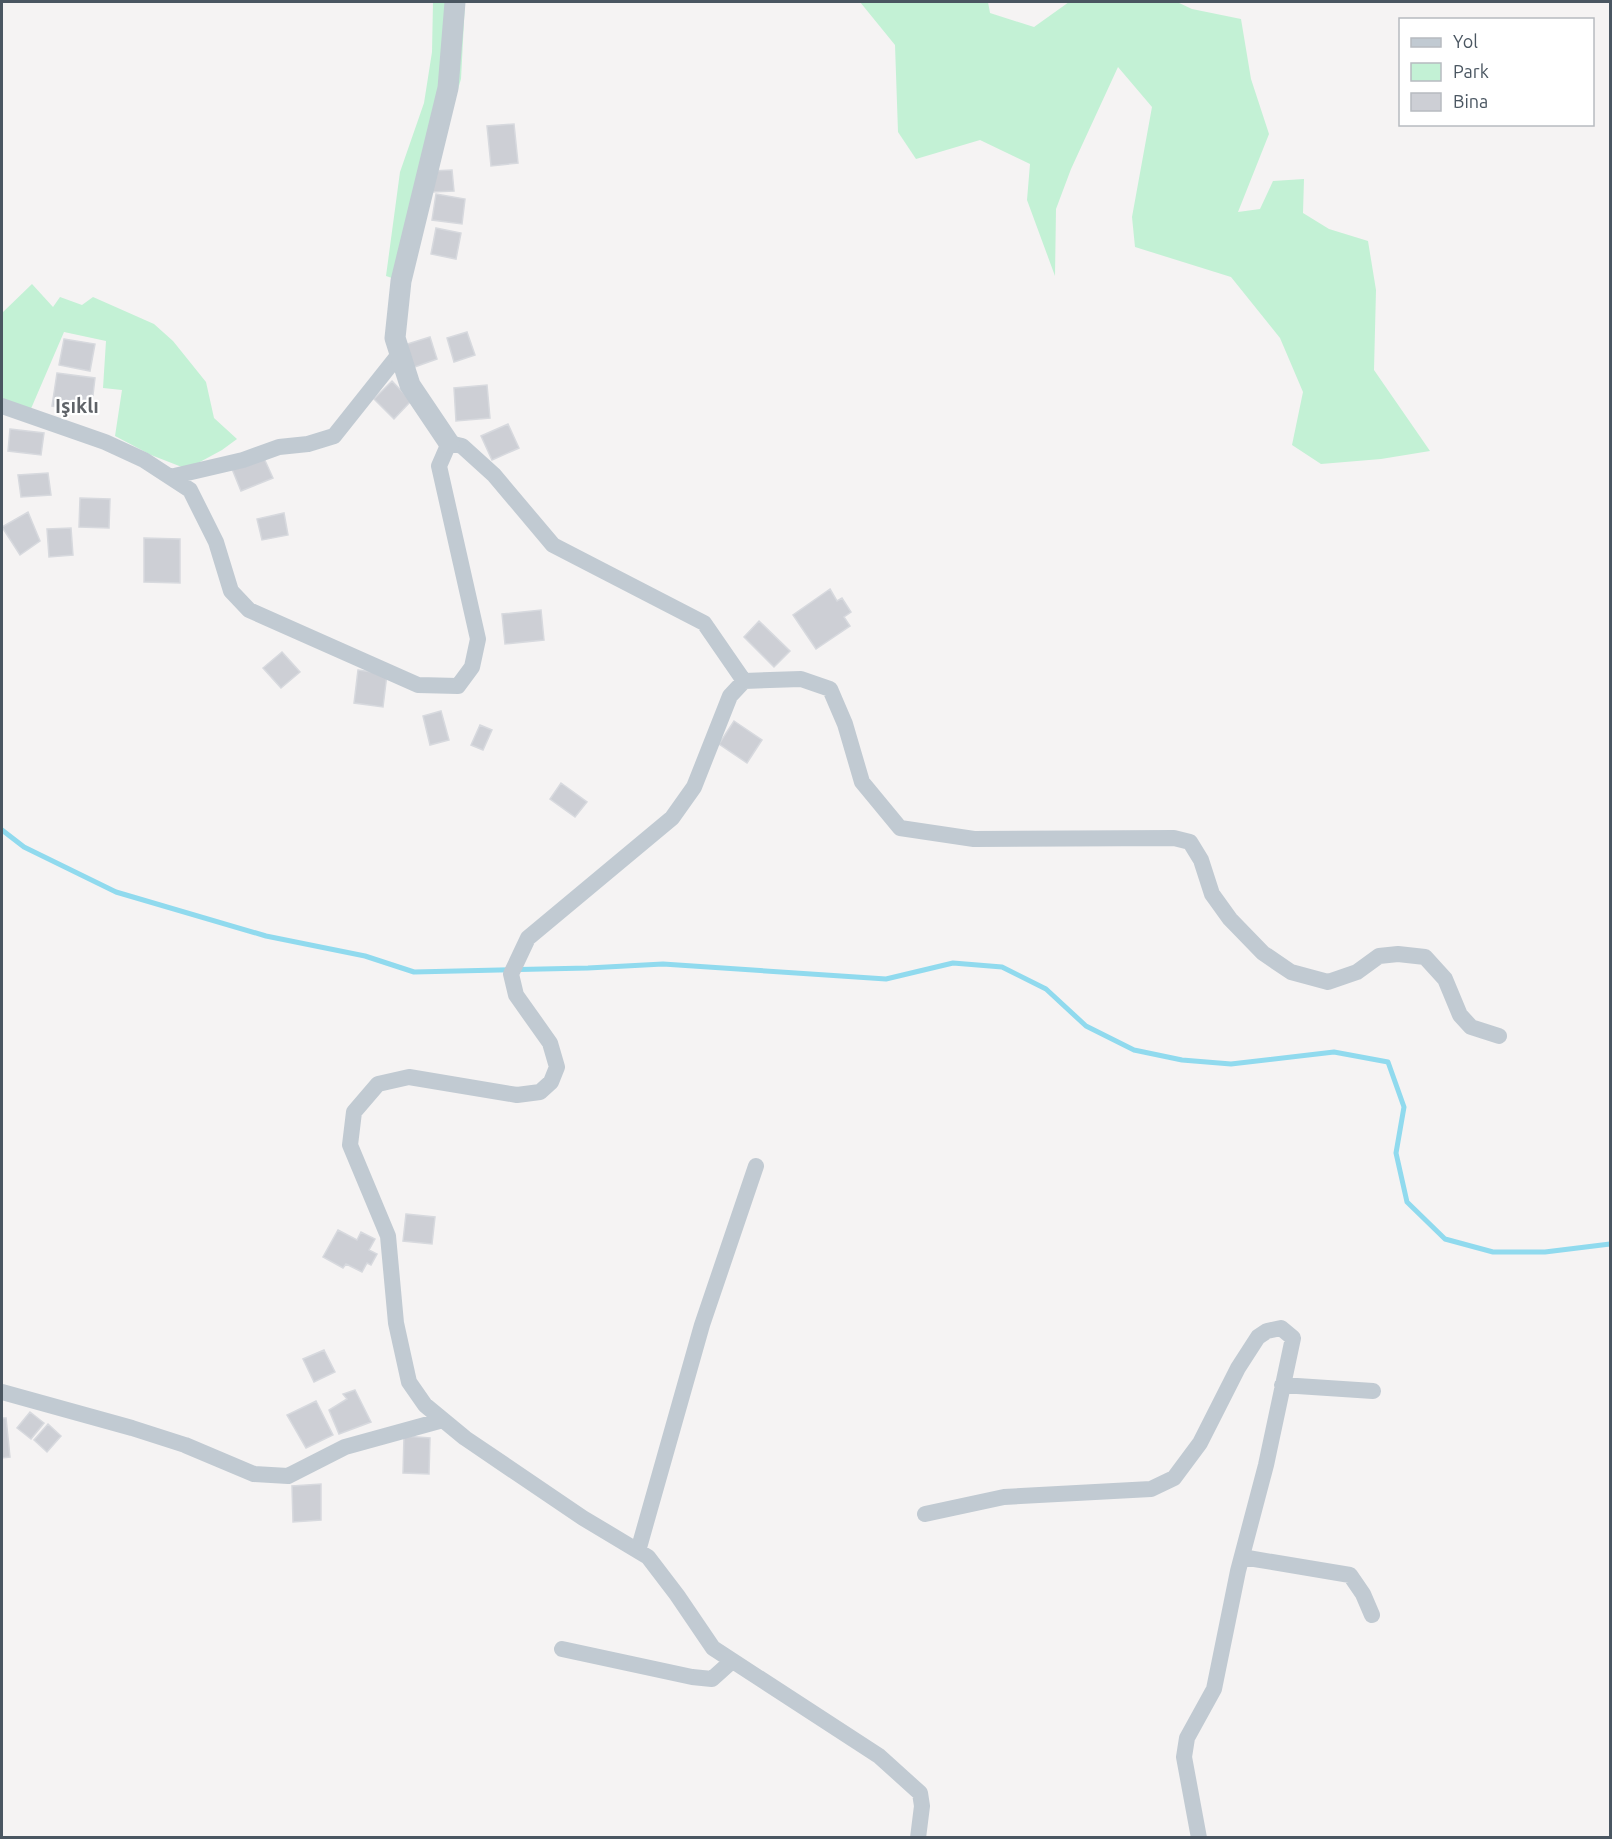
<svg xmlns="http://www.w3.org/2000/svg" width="1612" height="1839" font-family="Ubuntu,sans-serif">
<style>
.green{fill:#c3f1d5}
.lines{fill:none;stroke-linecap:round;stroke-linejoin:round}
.stream{stroke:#90daee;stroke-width:5}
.building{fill:#cdcfd5;stroke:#d7d9de;stroke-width:1.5}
.minor{stroke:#c1cad2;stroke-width:16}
.tertiary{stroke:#c1cad2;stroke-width:21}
.labels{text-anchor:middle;stroke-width:4.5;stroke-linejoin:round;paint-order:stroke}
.quarter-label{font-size:20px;font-weight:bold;fill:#5f6368;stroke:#fff}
</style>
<rect width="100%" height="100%" fill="#f5f3f3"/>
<path class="green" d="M433,2H465L461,79L401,281L386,276L400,172L424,103L432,52Z
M860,2H988L990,13L1034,27L1069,2H1177L1192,9L1241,19L1251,79L1269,134L1238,212L1260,209L1273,181L1304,179L1303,213L1329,229L1368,241L1376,290L1374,370L1430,451L1381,459L1321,464L1292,445L1303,392L1280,338L1231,277L1135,247L1132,217L1152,107L1118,67L1071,169L1056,209L1055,276L1027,200L1030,164L980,140L916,159L898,132L895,45Z
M32,284L53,307L60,297L82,305L93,297L154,324L173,341L206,382L214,418L237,439L222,450L187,469L151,455L115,436L122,390L103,388L106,341L64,332L30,411L2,400V313Z"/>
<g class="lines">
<path class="stream" d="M2,830L24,847L116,892L266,936L365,956L414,972L588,968L663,964L886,979L953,963L1002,967L1046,989L1086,1026L1134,1050L1182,1060L1231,1064L1334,1052L1388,1062L1404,1107L1396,1153L1407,1202L1445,1239L1493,1252H1545L1610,1244"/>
</g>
<path class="building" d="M514,124L518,163L491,166L487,126Z
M452,170L454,191L432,192L431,171Z
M436,194L465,199L462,224L432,220Z
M436,228L461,233L456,259L431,254Z
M467,332L475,355L454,362L447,338Z
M430,337L437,359L409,369L401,346Z
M64,339L95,344L90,371L59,365Z
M57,373L95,378L91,412L52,406Z
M392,381L411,401L394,419L374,399Z
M487,385L490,418L456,421L454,388Z
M508,424L519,448L492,460L481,436Z
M10,429L44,433L41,455L8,451Z
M263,456L273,478L241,491L232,469Z
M48,473L51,495L21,497L18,475Z
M80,498L110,499L109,528L79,527Z
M28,512L40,541L20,555L2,527Z
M284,513L288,535L262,540L257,519Z
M71,528L73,555L49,557L47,529Z
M144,538L180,539V583L144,582Z
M830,589L837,601L842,598L851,612L844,617L850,626L816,649L793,615Z
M541,610L544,640L505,644L502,614Z
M759,621L790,651L774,667L744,637Z
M282,652L300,672L281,688L263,668Z
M358,670L387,674L383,707L354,703Z
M441,711L449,740L430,745L423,716Z
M734,721L762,740L747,763L719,744Z
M480,725L492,730L483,750L471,745Z
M561,783L587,802L575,817L550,799Z
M406,1214L435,1217L432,1244L403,1241Z
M338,1230L357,1240L361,1232L375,1239L369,1250L377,1254L371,1265L367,1263L362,1272L346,1264L343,1268L323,1257Z
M324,1350L335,1372L314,1382L303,1359Z
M355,1390L371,1422L339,1434L329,1410L347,1399L343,1394Z
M316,1401L333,1435L306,1448L287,1415Z
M30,1412L44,1423L31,1439L17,1428Z
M2,1418H6L10,1457L2,1458Z
M48,1424L61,1436L47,1452L34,1440Z
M404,1436L430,1438L429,1474L403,1473Z
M321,1484V1520L293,1522L292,1486Z"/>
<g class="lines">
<path class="minor" d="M2,406L105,442L144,460L190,490L216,542L231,591L249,610L418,685L458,686L472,667L478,639L439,466L449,443L462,446L494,475L553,545L704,623L744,681
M170,477L243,460L279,447L308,444L334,436L400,353
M1282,1385L1373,1391
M2,1392L132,1428L185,1445L254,1474L288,1476L345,1447L443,1420
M925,1514L1004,1497L1151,1489L1174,1478L1200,1443L1238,1368L1258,1337L1267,1331L1281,1328L1293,1338L1266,1465L1238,1571L1214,1689L1187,1738L1184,1757L1199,1838
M638,1551L702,1325L756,1166
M1242,1557L1350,1575L1363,1594L1372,1615
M562,1649L692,1677L712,1679L732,1661
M918,1838L922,1806L920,1793L879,1756L713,1648L677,1595L648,1557L583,1518L465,1438L425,1405L409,1382L396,1323L388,1236L350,1145L354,1112L378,1084L409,1077L517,1095L540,1092L551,1082L557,1067L550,1043L516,995L511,974L528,938L672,818L694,787L730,696L744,681L801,679L830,689L845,724L862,782L900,828L974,839L1174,838L1190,842L1201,860L1212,894L1230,919L1263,953L1291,972L1328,982L1357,972L1379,956L1398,954L1425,957L1445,979L1460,1015L1471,1027L1499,1036"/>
<path class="tertiary" d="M449,443L410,385L395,338L401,281L448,88L455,2"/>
</g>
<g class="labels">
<g class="quarter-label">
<text x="77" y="413">Işıklı</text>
</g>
</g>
<rect width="1612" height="1839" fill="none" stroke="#4a5661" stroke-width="6"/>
<rect x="1399" y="18" width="195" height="108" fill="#ffffff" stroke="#b7bbc0" stroke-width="1.5"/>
<rect x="1411" y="38" width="30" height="9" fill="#c1cad2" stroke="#b7bbc0" stroke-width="1.5"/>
<text x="1453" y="48" font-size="18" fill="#4a5661">Yol</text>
<rect x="1411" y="63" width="30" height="18" fill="#c3f1d5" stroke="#b7bbc0" stroke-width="1.5"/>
<text x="1453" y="78" font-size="18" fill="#4a5661">Park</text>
<rect x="1411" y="93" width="30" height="18" fill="#cdcfd5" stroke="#b7bbc0" stroke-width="1.5"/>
<text x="1453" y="108" font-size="18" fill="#4a5661">Bina</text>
</svg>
